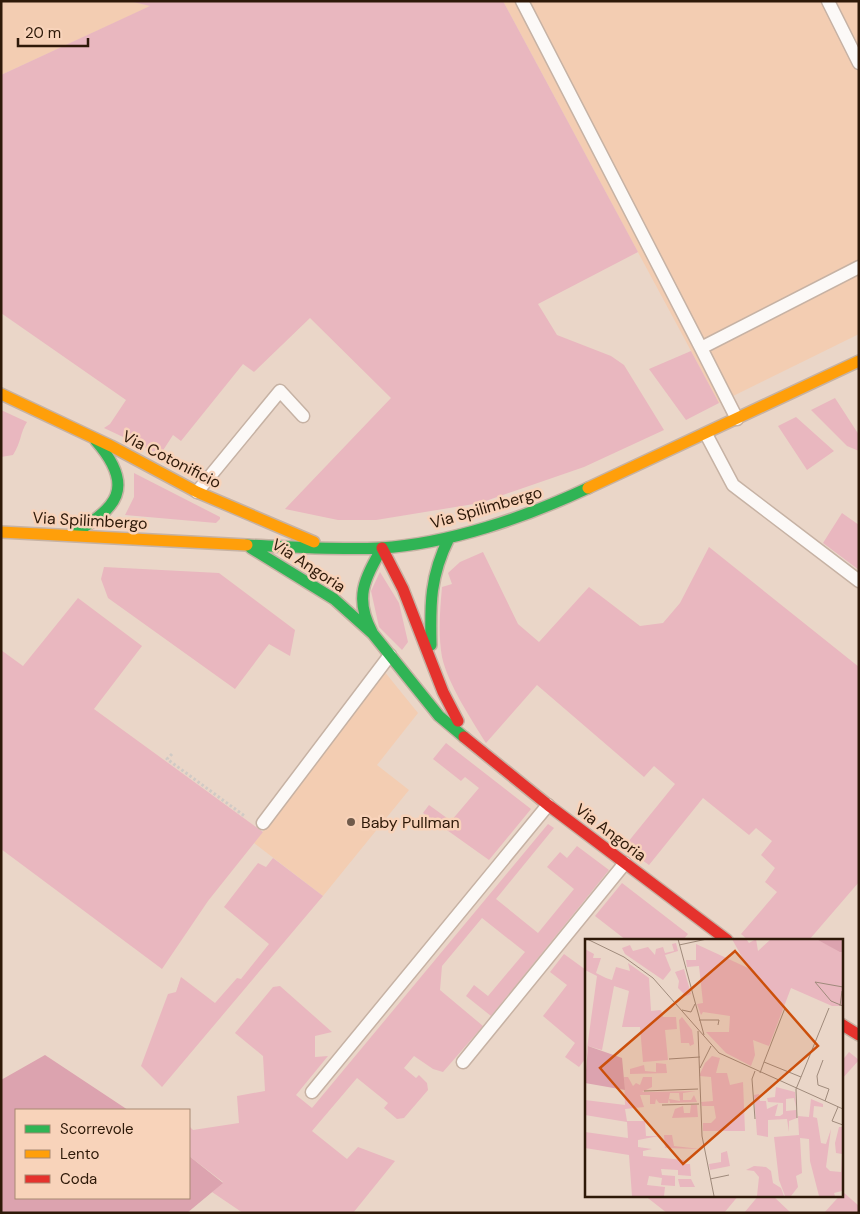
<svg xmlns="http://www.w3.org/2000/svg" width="860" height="1214" font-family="'DM Sans',sans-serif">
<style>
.built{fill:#f3cdb2}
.green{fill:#e9b7bf}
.forest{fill:#dca3af}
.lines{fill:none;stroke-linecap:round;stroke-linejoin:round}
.lane-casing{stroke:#c6b2a4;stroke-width:15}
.fast-casing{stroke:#c6b2a4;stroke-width:14}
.slow-casing{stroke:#c6b2a4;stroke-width:14}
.jam-casing{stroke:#c6b2a4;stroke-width:14}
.path{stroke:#d0cac5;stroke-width:3;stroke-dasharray:2.5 2.5;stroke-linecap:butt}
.lane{stroke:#fcf9f7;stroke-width:12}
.fast{stroke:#30b455;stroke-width:11}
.slow{stroke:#ff9f0a;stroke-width:11}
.jam{stroke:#e5322d;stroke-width:11}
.poi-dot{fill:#705b4b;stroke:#f8d3ba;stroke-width:2}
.labels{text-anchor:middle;stroke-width:5;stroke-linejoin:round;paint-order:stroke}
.street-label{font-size:16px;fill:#2e1908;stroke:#f8d3ba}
.poi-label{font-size:16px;fill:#2e1908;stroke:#f8d3ba;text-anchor:start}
.inset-road{fill:none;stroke:#9f8a7b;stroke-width:1}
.view{fill:#cc4f0b;fill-opacity:0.15;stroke:#cc4f0b;stroke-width:2.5}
.inset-edge{fill:none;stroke:#2e1908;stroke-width:2.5}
</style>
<rect width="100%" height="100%" fill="#ead6c8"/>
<path class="built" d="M1,1H129L151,6L1,75Z
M503,1H859V334L719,403Z
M384,671L418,713L377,765L409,790L323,896L254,843Z"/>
<path class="green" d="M129,1H503L638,252L538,304L557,335L611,356L624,365L664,430L584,467L480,503L376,520H338L285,509L391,398L310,318L254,372L243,364L181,441L173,435L162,452L174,461L104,428L110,424L126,400L1,313V75L150,6Z
M691,351L719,403L686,420L649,369Z
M835,398L859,435V451L847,446L811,410Z
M1,410L27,422C20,433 21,443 13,455L1,457Z
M796,417L834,451L807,470L778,426Z
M134,473L220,517V519L216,523L125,515L134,497Z
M842,513L859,525V570L823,543Z
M709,547L859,667V882L809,940H748L741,934L777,892L765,882L775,868L761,855L772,841L756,828L749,835L703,798L649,865L624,847L675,784L654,766L644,777L537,685L486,743C471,719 448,684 442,657C438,634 440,610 442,587L452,584L448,573L460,562L483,552L518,624L539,642L589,587L640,626L663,623L680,603Z
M104,567L219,573L295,630L290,656L269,644L235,689L108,598L101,579Z
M380,572L399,603L408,642L402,650L379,627L371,591Z
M78,598L142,646L94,709L263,832L208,901L162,969L1,849V650L23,666Z
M446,743L531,809L489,860L423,813L429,805L451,821L479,788L465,777L461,781L433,759Z
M548,824L554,828L496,899L538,933L574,889L547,867L560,852L567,858L577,846L609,870L491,1016L466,996L474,985L488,996L525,952L482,918L442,966L440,990L483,1026L443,1072L433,1069L414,1056L404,1068L416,1078L419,1075L427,1083L428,1090L404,1118L397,1119L384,1108L388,1103L357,1078L312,1131L347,1159L358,1147L395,1161L353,1213H243L212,1192L223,1182L189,1156V1126L193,1130L239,1123L237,1096L265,1091L263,1056L235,1033L273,987L280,986L332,1032L315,1036V1057L328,1056L296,1095L312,1108Z
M273,858L323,896L162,1087L141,1066L168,994L176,992L181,977L215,1003L237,978L241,979L269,944L224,907L258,863L266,867Z
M622,883L688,934L683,940H626L595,916Z
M564,954L586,970V1058L579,1067L565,1057L575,1043L543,1016L567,985L550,972Z
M849,1052L859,1060L841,1080V1062Z
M843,1192L859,1206V1213H824Z
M644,1195H739L724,1213H667Z
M759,1195H772L791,1213H744Z"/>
<path class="forest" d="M45,1055L128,1110H16V1198H189V1156L223,1183L187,1213H1V1080Z"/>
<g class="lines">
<defs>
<path id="lane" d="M522,1L701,348
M828,1L859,63
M737,419L701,348L859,267
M706,434L733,485L859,581
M197,492L280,391L303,416
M263,823L390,655
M463,1062L625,863
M312,1092L548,805"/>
<path id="fast" d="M70,535C118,509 136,487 96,441
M247,545C291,547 336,550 380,548C449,544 526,517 588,488
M251,548L334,599L373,634L439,716L464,737
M372,632C354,598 364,580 382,548
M431,645C430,604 430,576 449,538"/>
<path id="slow" d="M1,394L111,446L197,492L314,542
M588,488L859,361
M1,532L247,545"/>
<path id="jam" d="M382,548L403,589L443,692L458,721
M464,737L548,805L727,940
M841,1024L859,1035"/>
</defs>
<use href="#lane" class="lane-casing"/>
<use href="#fast" class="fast-casing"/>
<use href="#slow" class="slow-casing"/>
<use href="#jam" class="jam-casing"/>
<path class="path" d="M172,754L167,759L246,817"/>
<use href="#lane" class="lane"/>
<use href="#fast" class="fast"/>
<use href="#slow" class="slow"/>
<use href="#jam" class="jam"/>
</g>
<circle class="poi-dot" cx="351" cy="822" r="5"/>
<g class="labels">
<g class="street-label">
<text transform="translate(172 459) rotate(27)" y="6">Via Cotonificio</text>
<text transform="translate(486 507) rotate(-16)" y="6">Via Spilimbergo</text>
<text transform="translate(90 520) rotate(3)" y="6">Via Spilimbergo</text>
<text transform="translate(309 565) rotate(33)" y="6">Via Angoria</text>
<text transform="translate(611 832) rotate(37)" y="6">Via Angoria</text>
</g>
<g class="poi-label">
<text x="361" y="828">Baby Pullman</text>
</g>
</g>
<g transform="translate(585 939)">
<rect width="258" height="258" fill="#ead6c8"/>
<path d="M147,0H161L164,4L171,0L173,12L186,0H231L257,13V67H247L206,49L184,107L168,101L170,116L166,127L141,114L121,93H144L145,77L118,73L116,76L112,65L118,64L114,27L102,28L101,21H111V5L163,29ZM91,4L93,12L80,16L86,31L78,41L40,15L37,9L45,6L48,12L63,8L70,16L71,10L78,8L80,14L89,12L87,5ZM0,10L9,15L8,19H16L11,34L21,39L27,41L31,28L45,32L43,24L64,39L66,72L76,71L78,78H91L92,90L80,91L83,121L58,123L55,88H37L44,52L29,47L17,111L3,107L0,124L12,37L0,31ZM99,30L106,55L101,57L93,49L94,42L90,33ZM97,78L107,91L109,105L105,107L104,104H96L94,81ZM127,117L135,119L131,134H142L145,146L158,143L160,192H118V184H126L131,179L129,167H117L116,163L128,162L126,138L114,137L120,124ZM71,124L81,125L82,134L45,135V130L59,126L60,132L71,133ZM39,138H43L48,147L51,144L55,146L58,138H67V148L57,153L111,152L98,154V161H106L109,156L112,163L85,164L84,160L95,162L94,154H85L83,164H74L71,160L70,165H65V156H55L59,168L40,170L42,182H60L61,197H74L53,201V208L67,210L58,212V217L99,221V225H105L106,237L93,236V231L76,230L77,236L90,237V247L76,246L77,239L64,237L62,246L80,248L79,257H47L44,216L0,209V193L43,199L42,183L0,176V161L40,166ZM191,148L210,153L211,168L209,159L201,160V172L211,171L212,179L204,182V193L202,180L183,181V198L172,196L169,156L174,155L175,162H181L182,170L193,165L190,177H195L198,175V164L183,163L182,159L190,158ZM226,160L238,165V168L229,167L228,178L232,179L236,204L241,205L246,190L241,228L245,232L256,233L257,215L251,214L250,204L254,188H257V252L249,254L250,257H234L225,222L224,200L215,199L217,234L211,237L213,248L206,257H200L194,241L189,198L214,196L213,177L224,178ZM106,166H112L113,178L87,179L90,170L98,167L99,174H105ZM79,196H87L89,207L115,210L80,209ZM142,212L145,227L125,231L124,225L136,223V214ZM169,227L181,228L186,232L188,244L196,249L199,257H172L174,238L169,232L161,231ZM93,240H106L110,248H95Z" fill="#e9b7bf"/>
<path d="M231,0H257V13H255ZM3,107L37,119L40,151L0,144Z" fill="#dca3af"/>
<path class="inset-road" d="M2,0L39,18L68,39L134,114L258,170M93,0L119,96M94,6L122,0M258,48L230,43L246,62L258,67M255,67L257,52M97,71L106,73L110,65M114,81H134L133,86M113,92L117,197L129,257M84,120L115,118M238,121L232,137L233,146L244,150L240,162M179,123L200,69M115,129L126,107M175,134L179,123L216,138L211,150L212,179M216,138L244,69M59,152L113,150M77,166L114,165M253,168L247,182L258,186M170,180L167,140L170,132M125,240L144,236"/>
<path class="view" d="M150,12L233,107L98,225L15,129Z"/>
<rect width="258" height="258" class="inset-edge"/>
</g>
<rect width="860" height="1214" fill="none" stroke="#2e1908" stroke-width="5"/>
<rect x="15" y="1109" width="175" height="90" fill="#f8d3ba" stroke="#a78973"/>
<rect x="25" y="1125" width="25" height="8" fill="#30b455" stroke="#a78973"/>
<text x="60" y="1134" font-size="15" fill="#2e1908">Scorrevole</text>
<rect x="25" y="1150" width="25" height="8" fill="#ff9f0a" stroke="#a78973"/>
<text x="60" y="1159" font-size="15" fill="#2e1908">Lento</text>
<rect x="25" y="1175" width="25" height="8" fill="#e5322d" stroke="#a78973"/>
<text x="60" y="1184" font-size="15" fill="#2e1908">Coda</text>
<path d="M18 38v8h70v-8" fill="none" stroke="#2e1908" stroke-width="2.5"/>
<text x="25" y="38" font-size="15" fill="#2e1908" stroke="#f8d3ba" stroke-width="4" paint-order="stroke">20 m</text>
</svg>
